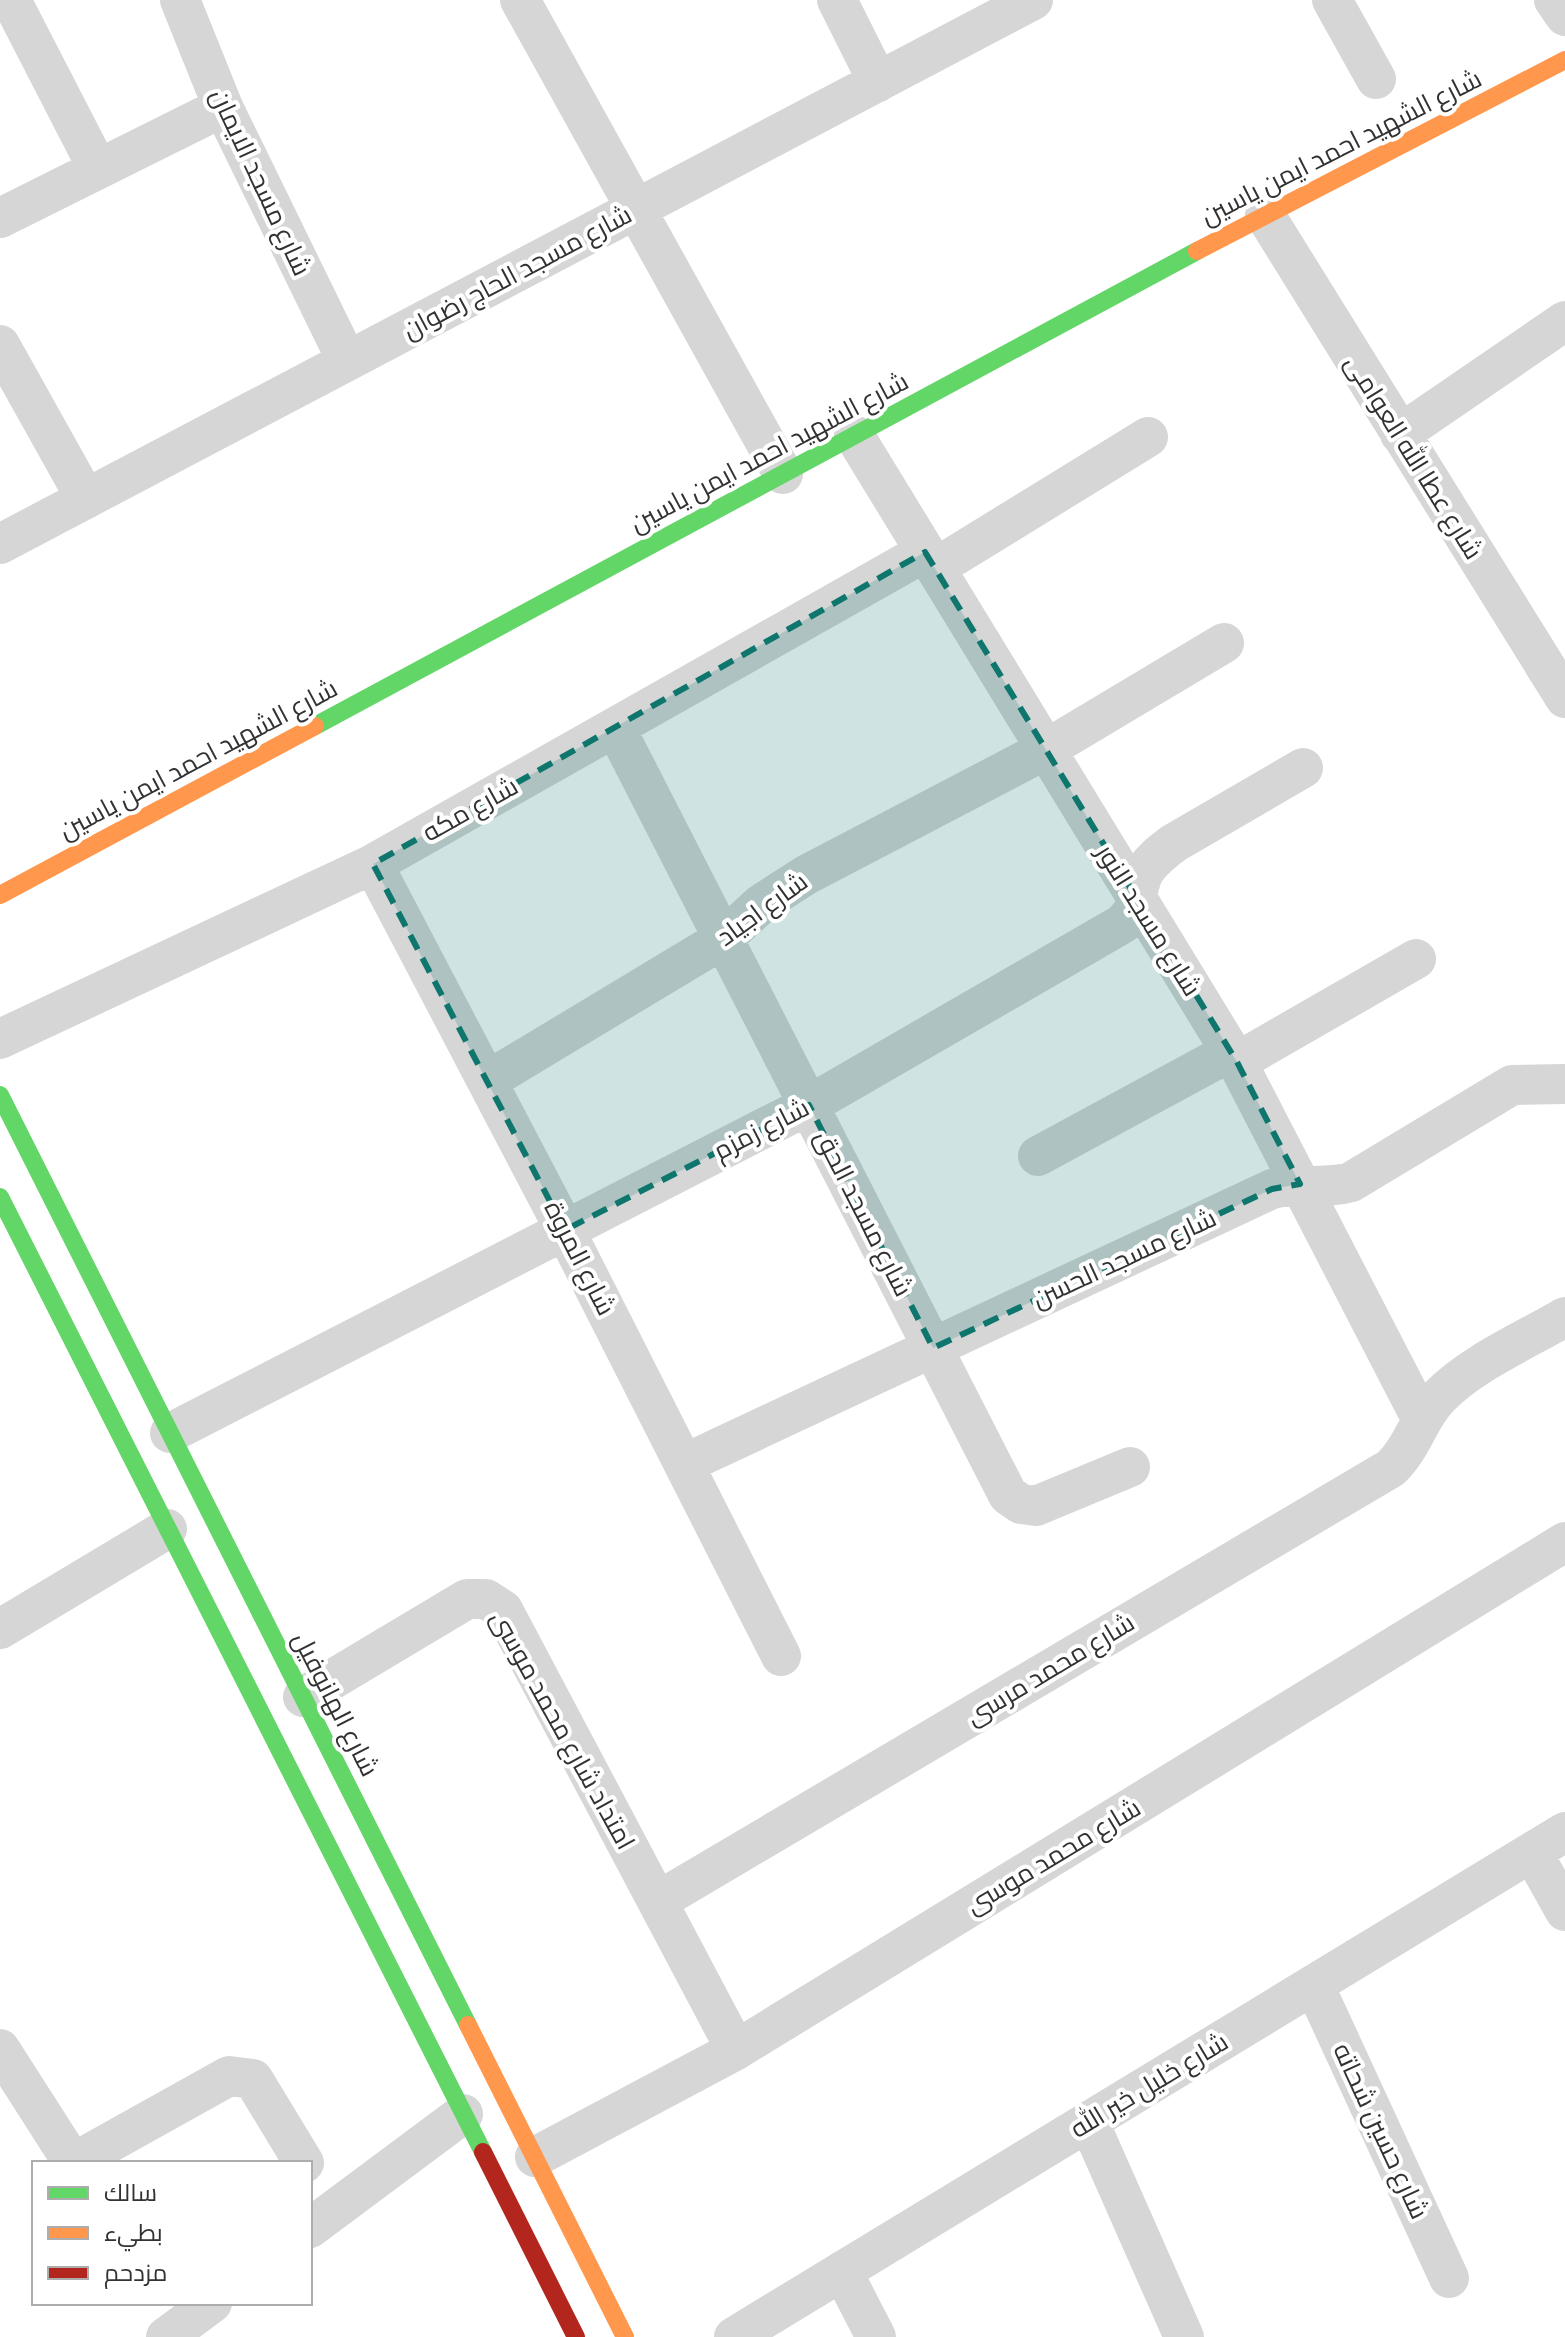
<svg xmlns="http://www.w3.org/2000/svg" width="1565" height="2337" font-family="'Source Sans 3',Cairo,sans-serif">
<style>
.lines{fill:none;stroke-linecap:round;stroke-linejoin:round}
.street{stroke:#d6d6d6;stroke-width:40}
.fast{stroke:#63d668;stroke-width:18}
.slow{stroke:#ff974d;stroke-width:18}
.jam{stroke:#b3261e;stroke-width:18}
.marked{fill:#0f766e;fill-opacity:0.2;stroke:#0f766e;stroke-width:6;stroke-dasharray:16 10;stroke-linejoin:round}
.labels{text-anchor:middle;stroke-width:8;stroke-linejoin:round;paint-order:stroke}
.street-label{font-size:26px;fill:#323232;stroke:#fff}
</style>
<rect width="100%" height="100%" fill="#fff"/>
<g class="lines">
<path class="street" d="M11,0L98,169
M180,0L223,107L347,361
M520,0L783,474
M837,0L878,82
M1332,0L1376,79
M1554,0L1565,16
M1265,215L1565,698
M0,218L223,107
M0,345L86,499
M1400,434L1565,321
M854,435L1237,1062L1421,1418
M0,544L1033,0
M935,568L1148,437
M615,727L1008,1495L1021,1504L1036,1506L1130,1467
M373,864L565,1230L781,1656
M0,1039L373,864L925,552
M1237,1062L1416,959
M487,1081L723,939L761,904L806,875L1045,750L1224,643
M1038,1156L1230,1052
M170,1433L809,1105L1122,924C1143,903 1133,900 1142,877C1147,863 1162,852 1174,843L1303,768
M684,1464L1272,1189C1299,1182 1324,1190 1351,1182L1512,1085L1565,1084
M0,1629L167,1529
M303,1697L467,1599H486L503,1610L736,2050
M1532,1852L1565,1911
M658,1901L1391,1468C1413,1447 1418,1419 1439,1397C1472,1363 1524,1341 1565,1317
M1314,1985L1449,2278
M0,2049L73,2163
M1089,2122L1184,2337
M535,2157L736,2050L1565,1542
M73,2163L229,2076L253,2079L304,2163
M310,2228L463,2114
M842,2271L876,2337
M166,2337L212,2303
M734,2337L1565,1832"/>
<path class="fast" d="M315,726L1197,251
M0,1095L468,2025
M0,1197L483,2152"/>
<path class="slow" d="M1197,251L1565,60
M0,895L315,726
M468,2025L625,2337"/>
<path class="jam" d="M483,2152L576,2337"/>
</g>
<path class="marked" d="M925,552L1237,1062L1300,1184L1272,1189L933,1348L809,1105L565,1230L373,864Z"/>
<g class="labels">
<g class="street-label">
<text transform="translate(1341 147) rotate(-27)" y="9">شارع الشهيد احمد ايمن ياسين</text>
<text transform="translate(261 182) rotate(65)" y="9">شارع مسجد الايمان</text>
<text transform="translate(517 272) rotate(-28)" y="9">شارع مسجد الحاج رضوان</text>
<text transform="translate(769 452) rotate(-28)" y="9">شارع الشهيد احمد ايمن ياسين</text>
<text transform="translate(1414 457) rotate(58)" y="9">شارع عطا الله العوامى</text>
<text transform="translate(198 759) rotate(-28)" y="9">شارع الشهيد احمد ايمن ياسين</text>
<text transform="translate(470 809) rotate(-29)" y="9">شارع مكه</text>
<text transform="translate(762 909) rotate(-36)" y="9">شارع اجياد</text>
<text transform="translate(1149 920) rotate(58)" y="9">شارع مسجد النور</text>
<text transform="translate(761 1129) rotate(-27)" y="9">شارع زمزم</text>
<text transform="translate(864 1213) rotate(63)" y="9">شارع مسجد الحق</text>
<text transform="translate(580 1258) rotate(63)" y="9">شارع المروة</text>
<text transform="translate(1124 1258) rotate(-25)" y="9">شارع مسجد الحسن</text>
<text transform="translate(1050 1669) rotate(-31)" y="9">شارع محمد مرسى</text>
<text transform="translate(336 1704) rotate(63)" y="9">شارع الهانوفيل</text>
<text transform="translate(563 1730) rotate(61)" y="9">امتداد شارع محمد موسى</text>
<text transform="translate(1053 1856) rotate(-31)" y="9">شارع محمد موسى</text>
<text transform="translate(1149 2085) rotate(-31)" y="9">شارع خليل خير الله</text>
<text transform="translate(1381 2131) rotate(65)" y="9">شارع حسين شحاته</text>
</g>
</g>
<rect x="32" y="2161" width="280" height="144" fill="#ffffff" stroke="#adadad" stroke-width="2"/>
<rect x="48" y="2187" width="40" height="12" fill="#63d668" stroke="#adadad" stroke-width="2"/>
<text x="104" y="2201" font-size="24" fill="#323232">سالك</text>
<rect x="48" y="2227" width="40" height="12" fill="#ff974d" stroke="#adadad" stroke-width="2"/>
<text x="104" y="2241" font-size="24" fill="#323232">بطيء</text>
<rect x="48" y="2267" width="40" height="12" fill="#b3261e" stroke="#adadad" stroke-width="2"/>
<text x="104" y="2281" font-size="24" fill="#323232">مزدحم</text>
</svg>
